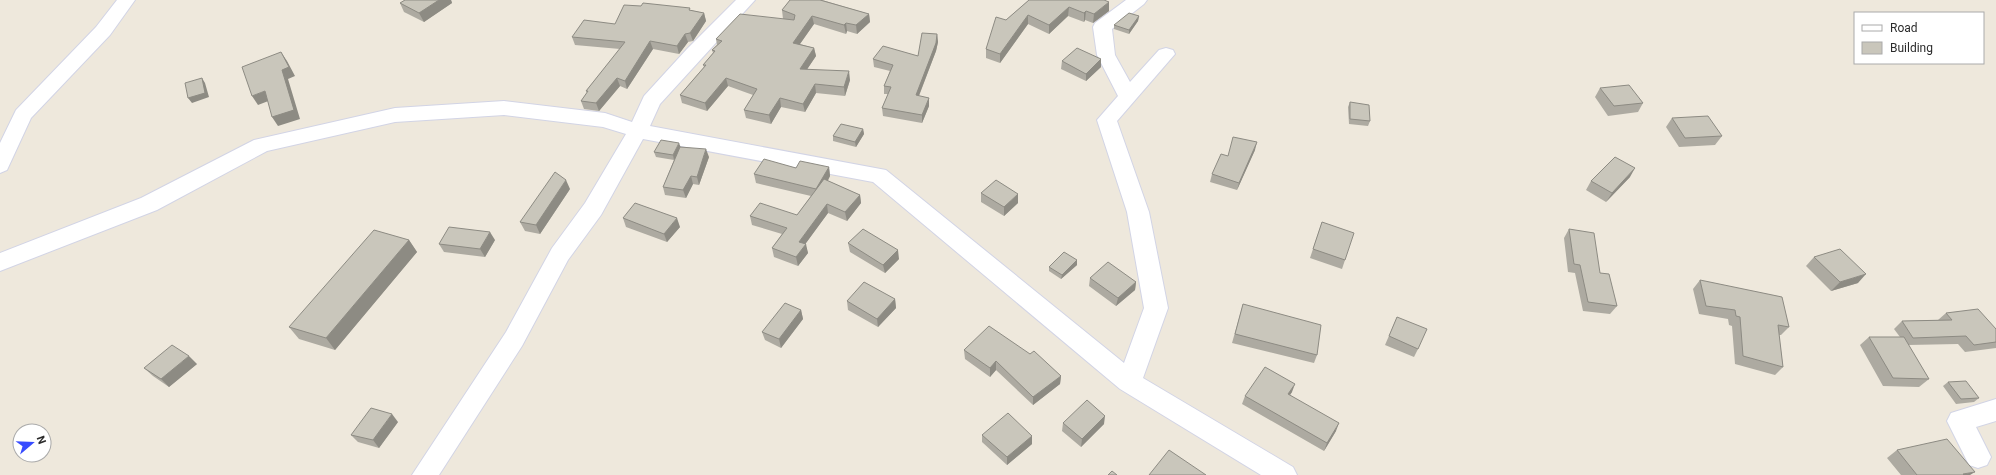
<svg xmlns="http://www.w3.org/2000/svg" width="1996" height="475" font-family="Roboto,sans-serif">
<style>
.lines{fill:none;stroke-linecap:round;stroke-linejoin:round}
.street-casing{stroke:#d2d4e5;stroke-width:2}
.street{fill:#fff;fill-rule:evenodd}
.wall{fill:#adaaa1}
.shaded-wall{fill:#8d8b83}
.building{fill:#c9c6bb;stroke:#8d8b83}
</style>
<rect width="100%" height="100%" fill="#eee8dc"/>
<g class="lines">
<defs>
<path id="street" d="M117,0H135L110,35L31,118L7,170L0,173V143L16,110L96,27Z
M736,0H755L660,104L650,126L886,170L1124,363L1144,308L1127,212L1097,120L1118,96L1097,55L1093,27L1095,23L1126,0H1147L1144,4L1112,29L1115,55L1130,82L1159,50L1166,48L1173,50L1175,54L1117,121L1149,212L1168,308L1143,378L1293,467L1297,475H1261L1120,389L873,182L643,139L601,215L568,260L522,346L439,475H412L506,332L552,248L585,203L626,134L603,127L504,115L395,122L267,151L157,210L0,271V253L141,198L254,140L395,108L504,101L605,113L632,122L644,96L687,49Z
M1996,399V421L1976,427L1991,457L1987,465L1978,468L1969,465L1947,421L1951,413Z"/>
</defs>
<use href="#street" class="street-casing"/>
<use href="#street" class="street"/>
</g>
<path class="wall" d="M405,0H451L452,3L424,22L404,12L400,3Z
M790,0H822L869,14L870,22L857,34L847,31L846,34L814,24L800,44L814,48L816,56L807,69L850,80L845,96L816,93L805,112L781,107L771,124L746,118L744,110L753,95L728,86L707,111L682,103L680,95L704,67L703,65L713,53L712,50L717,45L716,39L783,19L782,10Z
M1029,0L1109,11L1093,23L1085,20L1084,22L1068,16L1049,34L1028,24L1000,63L986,58V49L1006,20Z
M690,10L704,13L706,21L693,41L688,42L679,54L653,49L627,89L620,86L599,111L584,109L581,101L587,93L586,91L620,49L575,45L572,37L615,24Z
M1139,16L1138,21L1129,34L1114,29V25Z
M937,34L938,42L936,51L919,96L929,98V106L922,123L883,116L882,108L888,94H884V86L890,71L874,67L873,59L918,56Z
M1062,61L1101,67L1086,81L1061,69Z
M1600,88L1643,103L1638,112L1608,116L1595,97Z
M1350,102L1370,121L1368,126L1349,124L1348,107Z
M1672,118L1722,136L1715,145L1679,147L1666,127Z
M863,129L864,134L856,147L833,141V136Z
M681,147L709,157L699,185L693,184L686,198L665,195L663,187L674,160L656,157L654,152Z
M1255,150L1237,190L1210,182L1212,174L1228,156Z
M829,167L830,176L828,181L860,195L861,203L847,221L828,213L805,244L808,253L798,266L774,257L772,248L782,234L752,225L750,216L797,215L811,196L756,183L754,174L796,168Z
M1630,177L1606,202L1586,190L1591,181Z
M570,189L540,234L525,231L520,222Z
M981,193L1018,203L1004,216L981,202Z
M623,218L680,227L667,242L626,227Z
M1322,222L1345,260L1342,269L1310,258Z
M1569,229L1617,306L1610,314L1583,311L1575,273L1568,272L1564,238Z
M409,240L417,252L335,350L299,339L289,327Z
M495,240L485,257L444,252L439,244Z
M848,243L899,259L885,273L850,252Z
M1814,257L1858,283L1831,291L1806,266Z
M1077,265L1061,279L1049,271V267Z
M1090,278L1136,282L1135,290L1116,306L1089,286Z
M1700,280L1789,327L1781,335H1779L1783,367L1775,375L1735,364L1732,326L1729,325L1728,319L1699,314L1693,289Z
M895,299L896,308L878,327L848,310L847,301Z
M1243,304L1317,355L1314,363L1232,343Z
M801,310L803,319L781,348L765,340L762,332Z
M1946,313L1996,329V348L1965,352L1958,344L1908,345L1929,379L1919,387L1883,386L1860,345L1869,337H1900L1894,329L1902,321L1938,320Z
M1397,317L1418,349L1414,357L1385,345Z
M964,350L1061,376L1060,384L1033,405L996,370L990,377L965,359Z
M197,364L169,387L153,376L144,368Z
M1948,382L1979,398L1974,402L1956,404L1943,386Z
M1292,392L1290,395L1336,431L1324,451L1242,404L1245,396Z
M398,422L379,448L358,442L351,435Z
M1063,423L1104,424L1081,447L1062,431Z
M982,435L1032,436V444L1007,465L982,442Z
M1897,450L1970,475H1901L1887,458Z"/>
<path class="shaded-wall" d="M439,0H451L452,3L424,22L419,13Z
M1109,2V11L1093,23L1094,14Z
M1069,7L1068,16L1049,34V25Z
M1086,11L1085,20L1084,22V13Z
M704,13L706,21L693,41L690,33Z
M869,14L870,22L857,34L856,25Z
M1028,15V24L1000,63V54Z
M812,16L814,24L795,51L793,43Z
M1139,16L1138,21L1129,34V30Z
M846,23L847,31L846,34L844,25Z
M685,34L688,42L679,54L677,46Z
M937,34L938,42L936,51L916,103V95Z
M650,41L653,49L627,89L625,81Z
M814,48L816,56L802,77L800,69Z
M281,52L287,61L295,76L288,79L300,119L278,126L272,117L282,70Z
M1101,59V67L1086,81V74Z
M849,71L850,80L845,96L844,87Z
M202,78L205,83L209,97L192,103L188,98Z
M617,78L620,86L599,111L596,103Z
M726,78L728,86L707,111L705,103Z
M815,84L816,93L805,112L803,104Z
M265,91L271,100L258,105L252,96Z
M780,98L781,107L771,124L769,115Z
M929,98V106L922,123V115Z
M863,129L864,134L856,147L855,142Z
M1257,142L1255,150L1237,190L1239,183Z
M679,143L681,148L674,160L673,155Z
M706,149L709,157L699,185L697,177Z
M829,167L830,176L818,198L816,189Z
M1635,168L1630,177L1606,202L1612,193Z
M691,176L693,184L686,198L683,190Z
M566,180L570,189L540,234L536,225Z
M1018,194V203L1004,216V207Z
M860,195L861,203L847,221L845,212Z
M827,204L828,213L801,250L799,242Z
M677,218L680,227L667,242L664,234Z
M490,232L495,240L485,257L480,249Z
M409,240L417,252L335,350L326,338Z
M806,244L808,253L798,266L796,257Z
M898,250L899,259L885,273L883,265Z
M1077,260V265L1061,279L1062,275Z
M1866,274L1858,283L1831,291L1840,282Z
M1136,282L1135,290L1116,306L1118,298Z
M895,299L896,308L878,327L877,319Z
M801,310L803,319L781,348L779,339Z
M189,356L197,364L169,387L161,379Z
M996,361V370L990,377V368Z
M1061,376L1060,384L1033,405V397Z
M1295,384L1292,392L1285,402L1288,394Z
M392,414L398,422L379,448L373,440Z
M1105,416L1104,424L1081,447L1082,439Z
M1339,423L1336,431L1324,451L1327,443Z
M1032,436V444L1007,465V457Z
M1975,472L1970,475H1962L1963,474Z"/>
<path class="building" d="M405,0H439L419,13L400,3Z
M790,0H820L869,14L856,25L846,23L844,25L812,16L793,43L814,48L800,69L849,71L844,87L815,84L803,104L780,98L769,115L744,110L757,89L726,78L705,103L680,95L706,65H703L715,51L712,50L722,41L716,39L740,14L794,20L795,15L782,10Z
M1029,0H1104L1109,2L1094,14L1086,11L1084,13L1069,7L1049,25L1028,15L1000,54L986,49L996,17L1006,20Z
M643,3L690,8L689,10L704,13L690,33L685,34L677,46L650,41L625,81L617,78L596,103L581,101L588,91H586L625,42L572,37L584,20L615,24L624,5L641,6Z
M1129,13L1139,16L1129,30L1114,25Z
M922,33L937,34L936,43L916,95L929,98L922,115L882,108L891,87L884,86L893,65L873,59L883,46L918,56Z
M1077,48L1101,59L1086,74L1062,61Z
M281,52L289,67L282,70L294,110L272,117L265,91L252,96L242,67Z
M202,78L205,93L188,98L185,83Z
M1629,85L1643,103L1614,106L1600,88Z
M1350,102L1369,105L1370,121L1350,119Z
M1708,116L1722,136L1685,138L1672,118Z
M841,124L863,129L855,142L833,136Z
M1233,137L1257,142L1239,183L1212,174L1221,154L1228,156Z
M661,140L679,143L673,155L654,152Z
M680,147L706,149L697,177L691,176L683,190L663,187Z
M1615,157L1635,168L1612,193L1591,181Z
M764,159L796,168L800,161L829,167L816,189L754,174Z
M555,172L566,180L536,225L520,222Z
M824,179L860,195L845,212L827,204L799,242L806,244L796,257L772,248L787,228L750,216L760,203L797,215Z
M996,180L1018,194L1004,207L981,193Z
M635,203L677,218L664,234L623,218Z
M1322,222L1354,233L1345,260L1313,249Z
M449,227L490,232L480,249L439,244Z
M863,229L898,250L883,265L848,243Z
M1569,229L1594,233L1600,273L1609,274L1617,306L1588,302L1580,265L1574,264Z
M374,230L409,240L326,338L289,327Z
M1840,249L1866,274L1840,282L1814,257Z
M1064,252L1077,260L1062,275L1049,267Z
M1108,262L1136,282L1118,298L1090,278Z
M1700,280L1782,297L1789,327L1778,325L1783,367L1743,356L1740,317L1736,316L1735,310L1706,306Z
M864,282L895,299L877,319L847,301Z
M785,303L801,310L779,339L762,332Z
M1243,304L1321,325L1317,355L1235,334Z
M1978,309L1996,329V342L1974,345L1966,336L1913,338L1902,321L1952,320L1946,313Z
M1397,317L1427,329L1418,349L1389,336Z
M989,326L1030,354L1034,351L1061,376L1033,397L996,361L990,368L964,350Z
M1869,337H1904L1929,379L1893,378Z
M172,345L189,356L161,379L144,368Z
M1265,367L1295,384L1288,394L1339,423L1327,443L1245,396Z
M1966,381L1979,398L1961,399L1948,382Z
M1087,400L1105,416L1082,439L1063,423Z
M371,408L392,414L373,440L351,435Z
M1008,413L1032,436L1007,457L982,435Z
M1947,439L1975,472L1963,474L1964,475H1917L1897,450Z
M1169,450L1206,475H1149Z
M1112,471L1117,475H1108Z"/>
<rect x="1854" y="12" width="130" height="52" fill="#ffffff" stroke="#aaaaaa"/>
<rect x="1862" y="25" width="20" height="6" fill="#ffffff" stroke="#aaaaaa"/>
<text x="1890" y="32" font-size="12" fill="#2b2b2b">Road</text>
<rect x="1862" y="42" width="20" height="12" fill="#c9c6bb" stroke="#aaaaaa"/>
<text x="1890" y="52" font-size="12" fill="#2b2b2b">Building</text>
<g transform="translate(32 443) rotate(71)"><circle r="19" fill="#ffffff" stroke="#aaaaaa"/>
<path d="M0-3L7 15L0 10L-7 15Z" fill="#384cff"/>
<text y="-6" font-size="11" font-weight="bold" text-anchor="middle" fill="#2b2b2b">N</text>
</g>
</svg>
